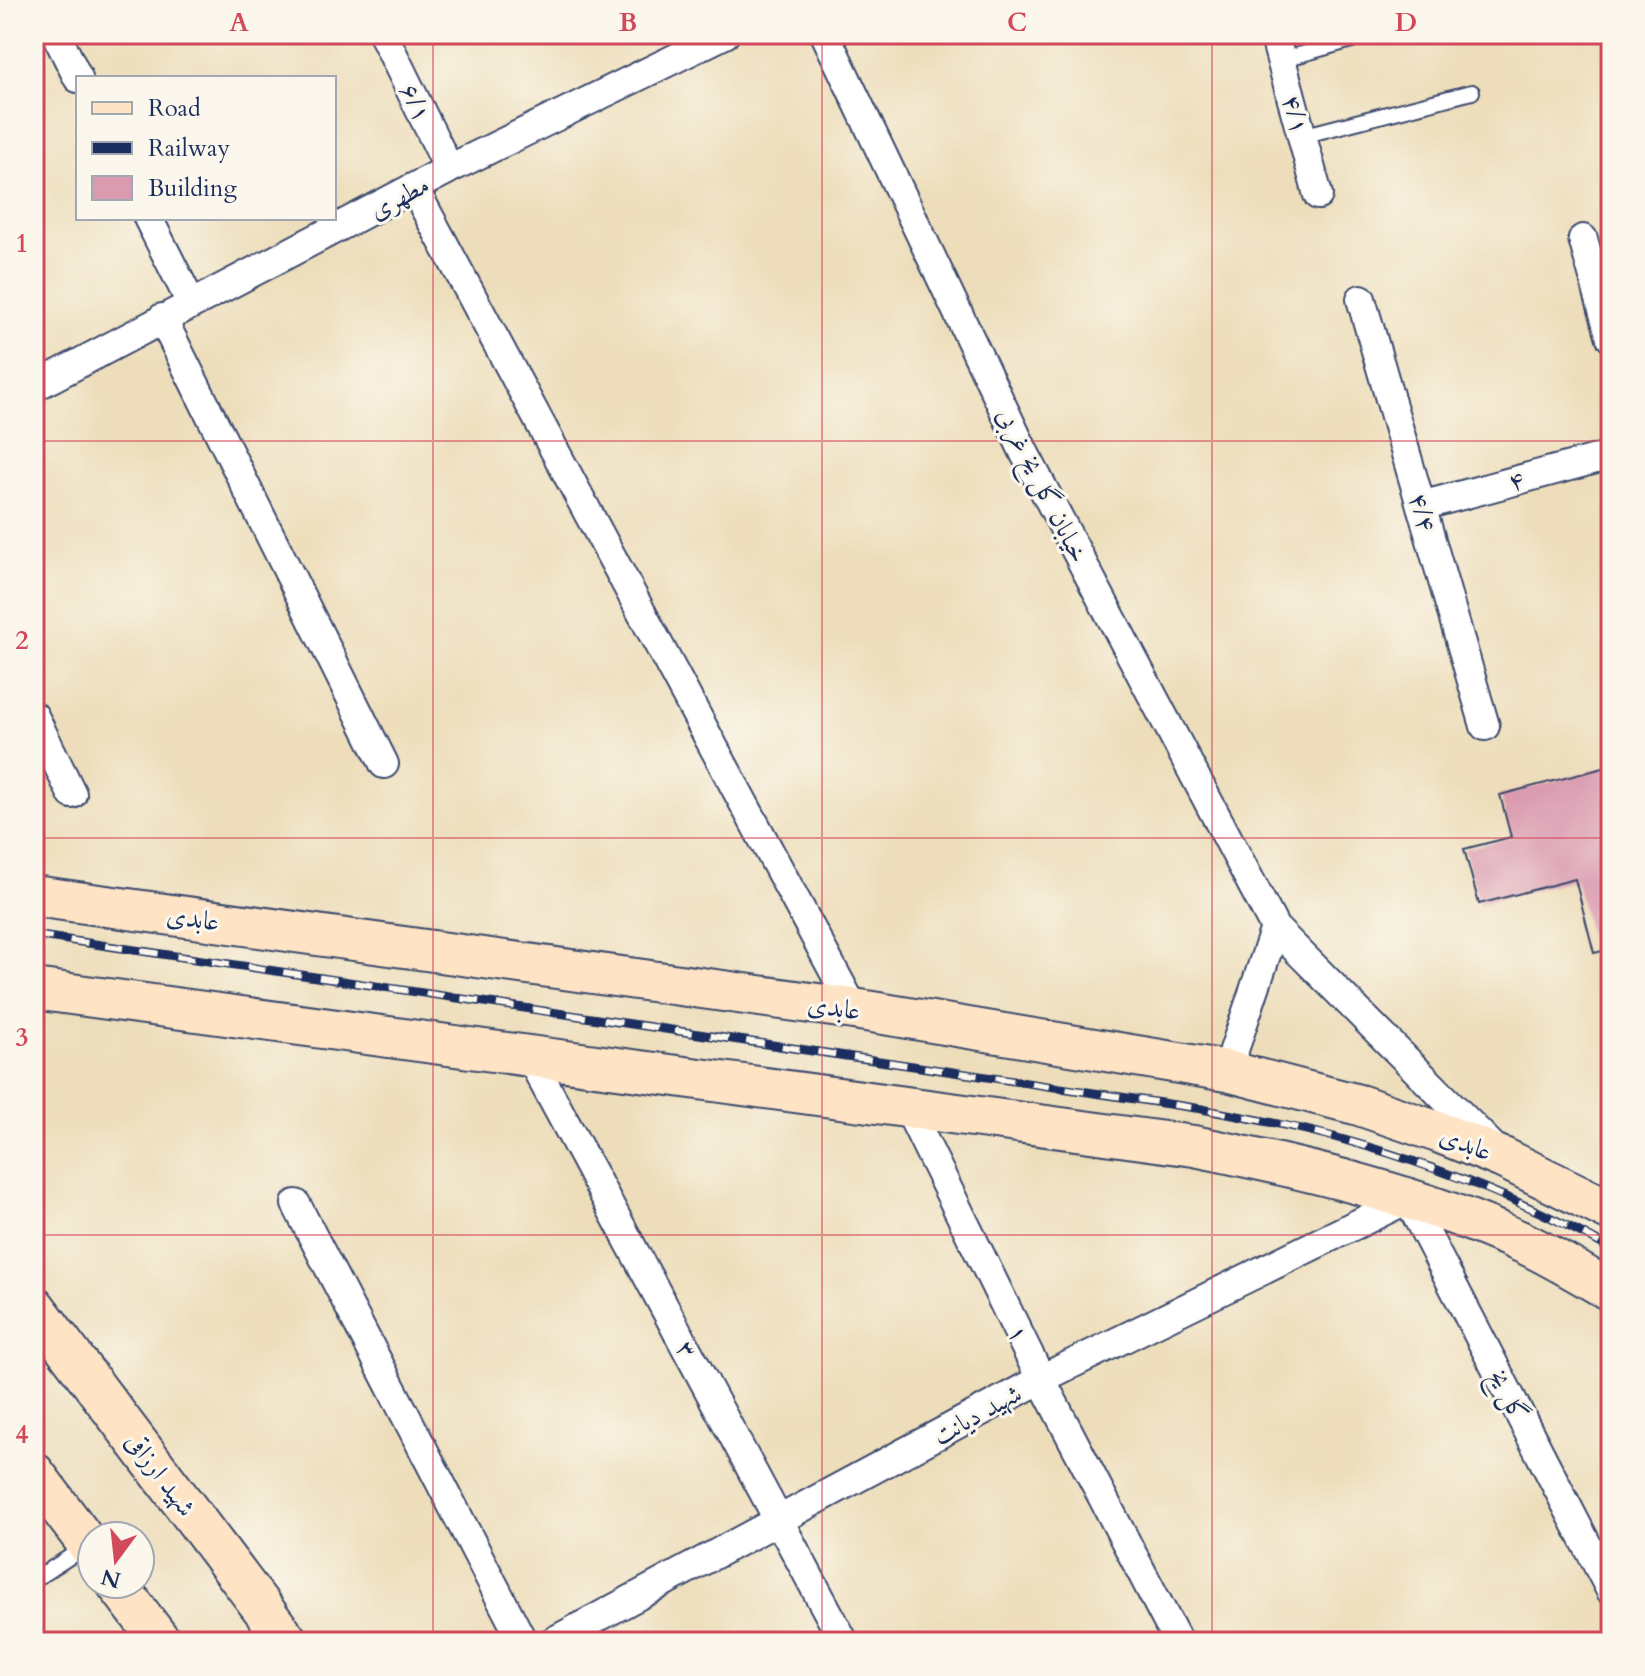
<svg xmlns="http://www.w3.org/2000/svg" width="1645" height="1676" font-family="Cardo,Amiri,serif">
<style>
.building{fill:#da9bb0}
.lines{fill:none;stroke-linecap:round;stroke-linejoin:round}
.lane-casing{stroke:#3a496c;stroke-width:18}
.street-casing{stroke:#3a496c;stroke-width:32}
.secondary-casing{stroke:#3a496c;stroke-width:44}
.lane{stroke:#fff;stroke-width:14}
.street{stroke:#fff;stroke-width:28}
.secondary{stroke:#fee4c5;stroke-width:40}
.rail-casing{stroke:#1b2f5e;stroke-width:9}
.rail{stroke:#fbf7ec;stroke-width:6;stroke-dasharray:18;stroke-linecap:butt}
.grid{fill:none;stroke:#d1495b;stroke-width:2;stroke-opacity:0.55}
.labels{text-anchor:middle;stroke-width:6;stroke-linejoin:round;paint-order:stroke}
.street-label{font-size:26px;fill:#1b2f5e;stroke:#fbf7ec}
.neatline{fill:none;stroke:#d1495b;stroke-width:3}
.grid-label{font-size:26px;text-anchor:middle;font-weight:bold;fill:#d1495b}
</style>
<rect width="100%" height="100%" fill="#fbf7ec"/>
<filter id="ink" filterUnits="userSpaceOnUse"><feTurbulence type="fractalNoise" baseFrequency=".0125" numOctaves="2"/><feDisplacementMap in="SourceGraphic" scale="16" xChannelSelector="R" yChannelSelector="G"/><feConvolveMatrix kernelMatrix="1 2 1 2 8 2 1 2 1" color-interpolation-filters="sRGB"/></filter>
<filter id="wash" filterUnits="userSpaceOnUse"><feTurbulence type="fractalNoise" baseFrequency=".006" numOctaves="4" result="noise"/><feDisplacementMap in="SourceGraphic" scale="32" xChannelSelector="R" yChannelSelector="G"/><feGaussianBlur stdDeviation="1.8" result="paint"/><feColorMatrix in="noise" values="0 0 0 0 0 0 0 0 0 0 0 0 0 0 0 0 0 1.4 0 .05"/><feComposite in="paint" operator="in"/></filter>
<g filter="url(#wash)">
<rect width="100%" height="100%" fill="#edddba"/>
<g id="blocks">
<path class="building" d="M1611,766V949L1594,953L1575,879L1479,904L1464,849L1511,837L1500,795Z"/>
</g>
</g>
<g filter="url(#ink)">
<use href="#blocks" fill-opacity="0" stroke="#3a496c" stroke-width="2"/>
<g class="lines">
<defs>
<path id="lane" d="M1281,60L1373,34
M1302,136L1472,92
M34,1580L88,1545"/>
<path id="street" d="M56,34L78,78
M383,34L449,169
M825,34L1025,454L1275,928
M1274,34L1318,195
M415,190L854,1009
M148,218L191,303
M1583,239L1611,338
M1361,299L1485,726
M162,318L384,764
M34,387L449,169L725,34
M1421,506L1611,455
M34,716L72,794
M530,1057L844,1642
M1227,1071L1275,928L1494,1148
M908,1108L1041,1379L1178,1642
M296,1204L523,1642
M552,1642L1041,1379L1408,1199L1611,1591"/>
<path id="secondary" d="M34,896L854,1009L1227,1071L1359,1105L1438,1132L1503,1158L1611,1211
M34,989L1194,1146C1308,1169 1420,1195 1526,1244C1555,1258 1583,1275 1611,1291
M34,1306L288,1642
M34,1473L92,1550
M117,1584L161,1642"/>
</defs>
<use href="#lane" class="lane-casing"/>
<use href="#street" class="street-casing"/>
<use href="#secondary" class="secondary-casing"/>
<use href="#lane" class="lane"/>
<use href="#street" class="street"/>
<use href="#secondary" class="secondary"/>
<defs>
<path id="rail" d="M34,935L1202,1109C1246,1118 1291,1125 1334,1137C1429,1163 1526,1201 1611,1249"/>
</defs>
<use href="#rail" class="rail-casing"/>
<use href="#rail" class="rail"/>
</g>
</g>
<path class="grid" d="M433,34V1642M822,34V1642M1212,34V1642M34,441H1611M34,838H1611M34,1235H1611"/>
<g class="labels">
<g class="street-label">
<text transform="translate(416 102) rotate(64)" y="9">۶/۱</text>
<text transform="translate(1296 114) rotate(75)" y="9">۴/۱</text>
<text transform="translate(399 197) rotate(-28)" y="9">مطهری</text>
<text transform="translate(1516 480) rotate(-15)" y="9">۴</text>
<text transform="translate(1043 485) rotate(63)" y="9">خیابان گل یخ غربی</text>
<text transform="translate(1423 512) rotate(74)" y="9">۴/۴</text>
<text transform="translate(193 918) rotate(8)" y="9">عابدی</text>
<text transform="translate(834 1007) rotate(8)" y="9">عابدی</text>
<text transform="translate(1466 1143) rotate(21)" y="9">عابدی</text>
<text transform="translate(1019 1333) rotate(64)" y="9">۱</text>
<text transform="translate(687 1349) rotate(62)" y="9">۳</text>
<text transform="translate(1509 1395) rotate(63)" y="9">گل یخ</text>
<text transform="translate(977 1414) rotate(-29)" y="9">شهید دیانت</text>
<text transform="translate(161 1474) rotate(53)" y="9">شهید ارزاقی</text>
</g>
</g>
<rect width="1645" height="1676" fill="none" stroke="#fbf7ec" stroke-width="88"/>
<rect x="76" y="76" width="260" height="144" fill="#fbf7ec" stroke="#a1a7b3" stroke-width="2"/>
<rect x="92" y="102" width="40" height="12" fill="#fee4c5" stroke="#a1a7b3" stroke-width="2"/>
<text x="148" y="116" font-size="24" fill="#1b2f5e">Road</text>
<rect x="92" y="142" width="40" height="12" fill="#1b2f5e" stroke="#a1a7b3" stroke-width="2"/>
<text x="148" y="156" font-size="24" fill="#1b2f5e">Railway</text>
<rect x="92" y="176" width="40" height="24" fill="#da9bb0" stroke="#a1a7b3" stroke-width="2"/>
<text x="148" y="196" font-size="24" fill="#1b2f5e">Building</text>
<g transform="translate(116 1560) rotate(195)"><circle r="38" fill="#fbf7ec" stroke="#a1a7b3" stroke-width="2"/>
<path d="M0-6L14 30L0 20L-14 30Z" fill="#d1495b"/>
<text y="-12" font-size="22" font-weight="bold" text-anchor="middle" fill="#1b2f5e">N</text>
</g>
<rect x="44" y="44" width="1557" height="1588" class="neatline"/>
<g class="grid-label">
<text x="239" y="31">A</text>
<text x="628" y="31">B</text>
<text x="1017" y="31">C</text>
<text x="1406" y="31">D</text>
<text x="22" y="252">1</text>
<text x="22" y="649">2</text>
<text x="22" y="1046">3</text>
<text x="22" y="1443">4</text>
</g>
</svg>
